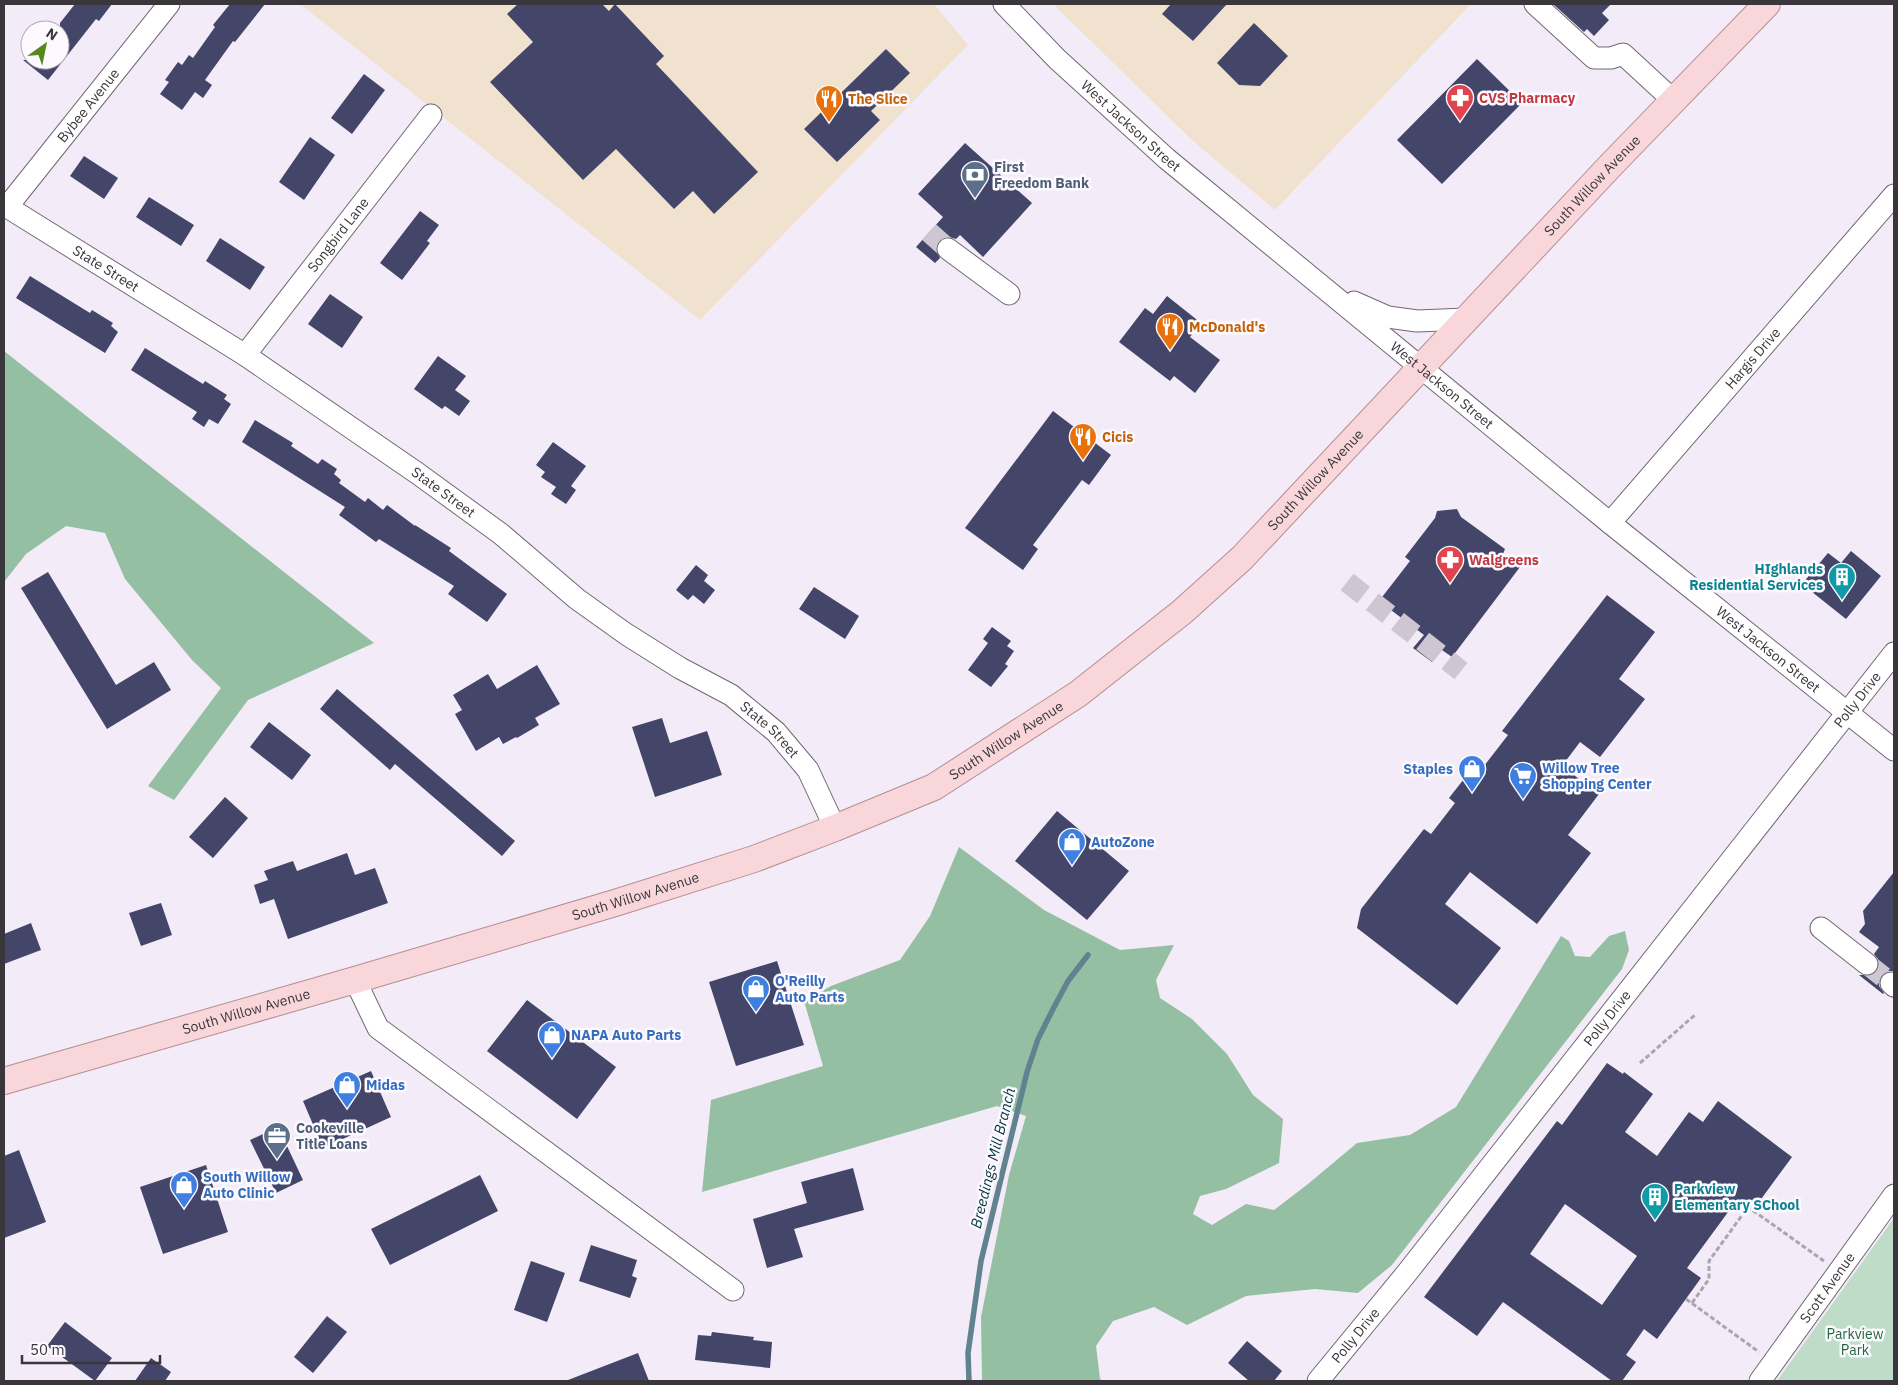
<svg xmlns="http://www.w3.org/2000/svg" width="1898" height="1385" font-family="'IBM Plex Sans',sans-serif">
<style>
.commercial{fill:#f1e2cf}
.green{fill:#bedcc7}
.forest{fill:#95bfa3}
.lines{fill:none;stroke-linecap:round;stroke-linejoin:round}
.stream{stroke:#60838f;stroke-width:5.5}
.building{fill:#434569;fill-rule:evenodd}
.minor-tunnel{stroke:#cec7d2;stroke-width:21;stroke-dasharray:21 11;stroke-linecap:butt}
.minor-casing{stroke:#706973;stroke-width:23}
.major-casing{stroke:#b48d91;stroke-width:28}
.path{stroke:#aba5af;stroke-width:3;stroke-dasharray:5 2.5;stroke-linecap:butt}
.minor{stroke:#fff;stroke-width:21}
.major{stroke:#f9d6d9;stroke-width:26}
.labels{text-anchor:middle;stroke-width:5;stroke-linejoin:round;paint-order:stroke}
.health-label{font-size:14px;font-weight:bold;fill:#be3a42;stroke:#fdfaff;text-anchor:start}
.food-label{font-size:14px;font-weight:bold;fill:#c56008;stroke:#fdfaff;text-anchor:start}
.street-label{font-size:14px;fill:#3a373c;stroke:#fdfaff}
.service-label{font-size:14px;font-weight:bold;fill:#4e5e75;stroke:#fdfaff;text-anchor:start}
.culture-label{font-size:14px;font-weight:bold;fill:#0d838f;stroke:#fdfaff;text-anchor:end}
.shop-label{font-size:14px;font-weight:bold;fill:#366cbe;stroke:#fdfaff;text-anchor:start}
.park-label{font-size:14px;fill:#236540;stroke:#fdfaff}
.water-label{font-size:15px;font-style:italic;fill:#013540;stroke:#fdfaff}
</style>
<rect width="100%" height="100%" fill="#f3ebf7"/>
<path class="commercial" d="M300,4H934L968,45L700,320Z
M1053,4H1471L1275,210L1192,140Z"/>
<path class="green" d="M1894,1218V1381H1777Z"/>
<path class="forest" d="M4,351L374,643L248,700L174,800L148,786L221,688L192,660L125,579L105,533L66,526L26,554L4,582Z
M959,847L1044,910L1120,950L1174,945L1156,980L1160,998L1192,1019L1227,1054L1253,1095L1283,1119L1279,1163L1226,1189L1200,1196L1193,1214L1212,1225L1246,1204L1274,1210L1308,1184L1357,1143L1410,1135L1456,1107L1561,936L1569,941L1575,956L1590,957L1609,936L1625,931L1629,950L1622,969L1392,1265L1358,1293L1315,1289L1246,1296L1187,1325L1154,1307L1113,1321L1096,1346L1100,1379L1104,1381H982L981,1317L1009,1175L1026,1116L997,1106L702,1192L711,1100L823,1066L804,1001L831,986L900,960L930,916Z"/>
<g class="lines">
<path class="stream" d="M969,1381L968,1353L981,1261L1027,1072L1038,1039L1053,1009L1068,981L1088,955"/>
</g>
<path class="building" d="M75,4H112L99,21L96,19L48,80L23,60H60V23Z
M230,4H265L235,42L233,41L205,80L212,85L203,98L195,92L182,110L160,94L169,82L165,80L178,62L182,65L189,55L193,58L215,27L213,25Z
M518,4H602L609,11L615,4L664,56L656,64L758,172L714,214L693,191L674,209L616,149L583,180L490,82L533,42L507,14Z
M1171,4H1227L1193,41L1162,14Z
M1553,4H1611L1602,13L1609,20L1594,36L1587,29L1584,32Z
M1254,23L1288,56L1260,86L1239,85L1217,63Z
M886,49L910,73L871,111L880,120L837,162L804,129Z
M1477,59L1522,103L1442,184L1397,140Z
M364,74L385,90L352,134L331,118Z
M310,137L335,155L304,200L279,182Z
M965,143L1032,203L983,257L960,235L956,239L949,237L943,238L938,242L936,248L940,258L935,263L916,247L943,217L918,194Z
M84,156L118,178L104,199L70,176Z
M149,197L194,225L181,246L136,217Z
M420,211L439,225L427,241L430,243L402,280L380,263Z
M220,238L265,267L250,290L206,261Z
M30,276L90,313L92,310L113,323L111,326L118,332L105,353L16,298Z
M330,294L363,317L342,348L308,324Z
M1167,296L1201,323L1190,337L1220,360L1195,393L1174,376L1170,381L1119,342L1145,308L1153,314Z
M145,348L203,384L205,381L227,395L224,399L231,404L218,424L209,419L204,427L192,419L197,412L131,370Z
M438,356L466,376L455,390L470,401L459,416L445,406L442,409L414,389Z
M1053,411L1111,455L1089,485L1082,480L1033,545L1038,549L1023,570L965,528Z
M255,420L293,443L291,446L318,464L322,459L337,469L334,474L341,480L339,483L365,502L368,498L383,510L387,505L415,526V525L451,548L449,551L507,594L487,622L448,594L454,586L379,539L376,542L339,515L345,507L242,442Z
M553,442L586,466L571,486L576,490L566,504L551,494L556,487L541,477L545,472L536,465Z
M1457,509L1461,517L1505,549L1503,554L1520,567L1452,657L1442,650L1432,662L1413,648L1424,635L1379,601L1410,561L1405,557L1435,518L1437,511Z
M1851,551L1881,576L1846,619L1802,584L1828,553L1841,563Z
M696,565L708,575L704,581L715,590L704,604L693,595L688,600L676,590Z
M48,572L116,685L154,662L171,690L107,729L21,588Z
M814,587L859,616L845,639L799,609Z
M1607,595L1655,632L1619,679L1645,699L1600,757L1580,742L1562,766L1599,794L1568,835L1591,853L1537,924L1470,872L1445,904L1501,948L1457,1005L1357,928L1361,909L1424,829L1431,834L1455,803L1449,798L1478,761L1484,766L1508,735L1502,731Z
M992,627L1011,641L1007,646L1014,651L1005,664L1008,666L991,687L968,670L988,643L983,639Z
M537,665L560,704L535,718L539,725L517,738L516,737L503,744L499,737L476,751L455,714L462,710L453,695L488,674L497,689Z
M337,689L515,841L502,856L395,764L390,770L320,709Z
M662,718L670,743L707,731L722,775L655,797L632,727Z
M269,722L311,755L292,780L250,747Z
M225,797L248,818L213,858L189,837Z
M1057,811L1129,871L1087,920L1015,861Z
M347,853L355,875L375,868L388,903L288,939L274,899L260,904L254,885L268,880L264,871L293,861L297,871Z
M1894,872V971H1887L1882,975L1879,979V986L1884,993L1883,994L1859,975H1872L1877,971L1879,965L1878,959L1874,954L1879,947L1859,932L1865,924L1863,911Z
M161,903L172,935L141,946L129,913Z
M31,923L41,950L4,964V934Z
M777,961L804,1045L736,1066L709,982Z
M527,1000L616,1067L577,1119L487,1051Z
M1607,1063L1623,1074L1624,1072L1653,1094L1625,1132L1657,1156L1689,1112L1703,1122L1718,1101L1792,1157L1756,1206L1749,1201L1742,1210L1734,1204L1687,1268L1701,1278L1657,1339L1644,1329L1626,1355L1636,1362L1622,1381H1612L1503,1302L1477,1336L1424,1297L1557,1121L1562,1125ZM1565,1204L1637,1256L1602,1305L1530,1254Z
M371,1071L391,1117L323,1148L303,1101Z
M278,1127L303,1180L276,1193L250,1140Z
M19,1150L46,1222L4,1238V1156Z
M206,1165L228,1232L163,1254L140,1187Z
M853,1168L864,1210L794,1229L803,1257L767,1268L753,1219L807,1203L801,1182Z
M480,1175L498,1211L390,1265L371,1229Z
M591,1245L637,1260L632,1276L637,1278L630,1298L579,1281Z
M531,1261L565,1273L547,1322L514,1310Z
M327,1316L347,1332L313,1373L294,1357Z
M65,1322L112,1358L95,1381L47,1346Z
M712,1332L754,1337L753,1340L772,1342L770,1368L695,1360L698,1335L711,1336Z
M1247,1341L1282,1371L1274,1381H1249L1228,1363Z
M638,1353L649,1381H568V1380Z
M151,1358L171,1372L165,1381H135Z"/>
<g class="lines">
<path class="minor-tunnel" d="M929,232L948,249
M1347,582L1461,671
M1867,964L1891,983"/>
<defs>
<g id="minor">
<path id="s1" d="M1004,4L1057,59L1167,159L1610,523L1894,750"/>
<path d="M1535,4L1594,58H1611L1623,54L1674,101"/>
<path id="s2" d="M4,205L245,355L417,473L501,534L577,599L626,634L680,668L731,695L776,732L808,770L835,828"/>
<path id="s3" d="M7,207L169,4"/>
<path d="M948,249L1009,294"/>
<path d="M1354,302L1388,317L1417,321L1467,319"/>
<path id="s4" d="M245,355L431,115"/>
<path id="s5" d="M1610,523L1894,195"/>
<path d="M1821,928L1867,964"/>
<path d="M355,980L378,1028L733,1290"/>
<path d="M1891,983L1894,986"/>
<path id="s6" d="M1318,1381L1406,1274L1894,653"/>
<path id="s7" d="M1760,1381L1894,1195"/>
</g>
<g id="major">
<path id="s8" d="M4,1081L355,980L615,903L754,859L835,828L934,787L1078,694L1182,612L1242,558L1611,165L1767,4"/>
</g>
</defs>
<use href="#minor" class="minor-casing"/>
<use href="#major" class="major-casing"/>
<path class="path" d="M1640,1063L1696,1014
M1686,1299L1759,1352
M1692,1303L1709,1279V1261L1748,1207L1824,1261"/>
<use href="#minor" class="minor"/>
<use href="#major" class="major"/>
</g>
<defs>
<symbol id="pharmacy-pin" viewBox="-11 -11 22 30"><path d="M0 17L-7.5 6A9.5 9.5 0 1 1 7.5 6Z" fill="#e0444e" stroke="#fdfaff"/><path d="M-2-6h4v4h4v4h-4v4h-4v-4h-4v-4h4Z" fill="#fff"/></symbol>
<symbol id="restaurant-pin" viewBox="-11 -11 22 30"><path d="M0 17L-7.5 6A9.5 9.5 0 1 1 7.5 6Z" fill="#e8710a" stroke="#fdfaff"/><path d="M-5-6h1v4h1v-4h1v4h1v-4h1v5L-1.5 .5V6h-2V.5L-5-1ZM5-6V6H3V1.5H1.5Q1.5-4 5-6Z" fill="#fff"/></symbol>
<symbol id="bank-pin" viewBox="-11 -11 22 30"><path d="M0 17L-7.5 6A9.5 9.5 0 1 1 7.5 6Z" fill="#5c6f8a" stroke="#fdfaff"/><path d="M-6-4H6V4H-6ZM0-2.3a2.3 2.3 0 1 0 0 4.6a2.3 2.3 0 1 0 0-4.6Z" fill="#fff"/></symbol>
<symbol id="building-pin" viewBox="-11 -11 22 30"><path d="M0 17L-7.5 6A9.5 9.5 0 1 1 7.5 6Z" fill="#0f9aa8" stroke="#fdfaff"/><path d="M-4-6H4V6H1V3H-1V6H-4ZM-2.5-4.3h1.7v1.8h-1.7ZM.8-4.3h1.7v1.8H.8ZM-2.5-1h1.7V.8h-1.7ZM.8-1h1.7V.8H.8Z" fill="#fff"/></symbol>
<symbol id="shop-pin" viewBox="-11 -11 22 30"><path d="M0 17L-7.5 6A9.5 9.5 0 1 1 7.5 6Z" fill="#3f7fe0" stroke="#fdfaff"/><path d="M-5-2.5h2.3a2.7 3.5 0 0 1 5.4 0H5L5.5 6h-11ZM-1.5-2.5h3a1.5 2.3 0 0 0-3 0Z" fill="#fff"/></symbol>
<symbol id="supermarket-pin" viewBox="-11 -11 22 30"><path d="M0 17L-7.5 6A9.5 9.5 0 1 1 7.5 6Z" fill="#3f7fe0" stroke="#fdfaff"/><path d="M-6-5.5h2.5l.6 2H6L4.5 2H-2.5L-4.4-4H-6ZM-1.5 3.2a1.3 1.3 0 1 0 .1 0ZM3 3.2a1.3 1.3 0 1 0 .1 0Z" fill="#fff"/></symbol>
<symbol id="office-pin" viewBox="-11 -11 22 30"><path d="M0 17L-7.5 6A9.5 9.5 0 1 1 7.5 6Z" fill="#5c6f8a" stroke="#fdfaff"/><path d="M-6-3h4V-5.5h4V-3h4V5H-6ZM-1-4.5V-3h2v-1.5ZM-6 0V1H6V0Z" fill="#fff"/></symbol>
</defs>
<g fill-rule="evenodd">
<use href="#pharmacy-pin" x="1444" y="82" width="32" height="43"/>
<use href="#restaurant-pin" x="813" y="83" width="32" height="43"/>
<use href="#bank-pin" x="959" y="159" width="32" height="43"/>
<use href="#restaurant-pin" x="1154" y="311" width="32" height="43"/>
<use href="#restaurant-pin" x="1067" y="421" width="32" height="43"/>
<use href="#pharmacy-pin" x="1434" y="544" width="32" height="43"/>
<use href="#building-pin" x="1826" y="561" width="32" height="43"/>
<use href="#shop-pin" x="1456" y="753" width="32" height="43"/>
<use href="#supermarket-pin" x="1507" y="760" width="32" height="43"/>
<use href="#shop-pin" x="1056" y="826" width="32" height="43"/>
<use href="#shop-pin" x="740" y="973" width="32" height="43"/>
<use href="#shop-pin" x="536" y="1019" width="32" height="43"/>
<use href="#shop-pin" x="331" y="1069" width="32" height="43"/>
<use href="#office-pin" x="261" y="1120" width="32" height="43"/>
<use href="#shop-pin" x="168" y="1169" width="32" height="43"/>
<use href="#building-pin" x="1639" y="1181" width="32" height="43"/>
</g>
<g class="labels">
<g class="health-label">
<text x="1479" y="103">CVS Pharmacy</text>
<text x="1469" y="565">Walgreens</text>
</g>
<g class="food-label">
<text x="848" y="104">The Slice</text>
<text x="1189" y="332">McDonald's</text>
<text x="1102" y="442">Cicis</text>
</g>
<g class="street-label">
<text dy="5" stroke="none"><textPath href="#s3" startOffset="130">Bybee Avenue</textPath></text>
<text dy="5" stroke="none"><textPath href="#s1" startOffset="176">West Jackson Street</textPath></text>
<text dy="5" stroke="none"><textPath href="#s8" startOffset="1872">South Willow Avenue</textPath></text>
<text dy="5" stroke="none"><textPath href="#s4" startOffset="152">Songbird Lane</textPath></text>
<text dy="5" stroke="none"><textPath href="#s2" startOffset="120">State Street</textPath></text>
<text dy="5" stroke="none"><textPath href="#s5" startOffset="218">Hargis Drive</textPath></text>
<text dy="5" stroke="none"><textPath href="#s1" startOffset="581">West Jackson Street</textPath></text>
<text dy="5" stroke="none"><textPath href="#s8" startOffset="1468">South Willow Avenue</textPath></text>
<text dy="5" stroke="none"><textPath href="#s2" startOffset="525">State Street</textPath></text>
<text dy="5" stroke="none"><textPath href="#s1" startOffset="1001">West Jackson Street</textPath></text>
<text dy="5" stroke="none"><textPath href="#s6" startOffset="869">Polly Drive</textPath></text>
<text dy="5" stroke="none"><textPath href="#s2" startOffset="930">State Street</textPath></text>
<text dy="5" stroke="none"><textPath href="#s8" startOffset="1062">South Willow Avenue</textPath></text>
<text dy="5" stroke="none"><textPath href="#s8" startOffset="658">South Willow Avenue</textPath></text>
<text dy="5" stroke="none"><textPath href="#s8" startOffset="252">South Willow Avenue</textPath></text>
<text dy="5" stroke="none"><textPath href="#s6" startOffset="464">Polly Drive</textPath></text>
<text dy="5" stroke="none"><textPath href="#s7" startOffset="115">Scott Avenue</textPath></text>
<text dy="5" stroke="none"><textPath href="#s6" startOffset="59">Polly Drive</textPath></text>
</g>
<g class="service-label">
<text x="994" y="172">First<tspan x="994" dy="16">Freedom Bank</tspan></text>
<text x="296" y="1133">Cookeville<tspan x="296" dy="16">Title Loans</tspan></text>
</g>
<g class="culture-label">
<text x="1823" y="574">HIghlands<tspan x="1823" dy="16">Residential Services</tspan></text>
<text x="1674" y="1194" text-anchor="start">Parkview<tspan x="1674" dy="16">Elementary SChool</tspan></text>
</g>
<g class="shop-label">
<text x="1542" y="773">Willow Tree<tspan x="1542" dy="16">Shopping Center</tspan></text>
<text x="1453" y="774" text-anchor="end">Staples</text>
<text x="1091" y="847">AutoZone</text>
<text x="775" y="986">O'Reilly<tspan x="775" dy="16">Auto Parts</tspan></text>
<text x="571" y="1040">NAPA Auto Parts</text>
<text x="366" y="1090">Midas</text>
<text x="203" y="1182">South Willow<tspan x="203" dy="16">Auto Clinic</tspan></text>
</g>
<g class="park-label">
<text x="1855" y="1339">Parkview<tspan x="1855" dy="16">Park</tspan></text>
</g>
<g class="water-label">
<text transform="translate(993 1158) rotate(-76)" y="5">Breedings Mill Branch</text>
</g>
</g>
<rect width="1898" height="1385" fill="none" stroke="#3a373c" stroke-width="10"/>
<g transform="translate(45 45) rotate(33)"><circle r="24" fill="#fdfaff" stroke="#afacb1"/>
<path d="M0-4L9 19L0 12L-9 19Z" fill="#56881d"/>
<text y="-8" font-size="14" font-weight="bold" text-anchor="middle" fill="#3a373c">N</text>
</g>
<path d="M22 1355v8h138v-8" fill="none" stroke="#3a373c" stroke-width="2.5"/>
<text x="30" y="1355" font-size="15" fill="#3a373c" stroke="#fdfaff" stroke-width="4" paint-order="stroke">50 m</text>
</svg>
